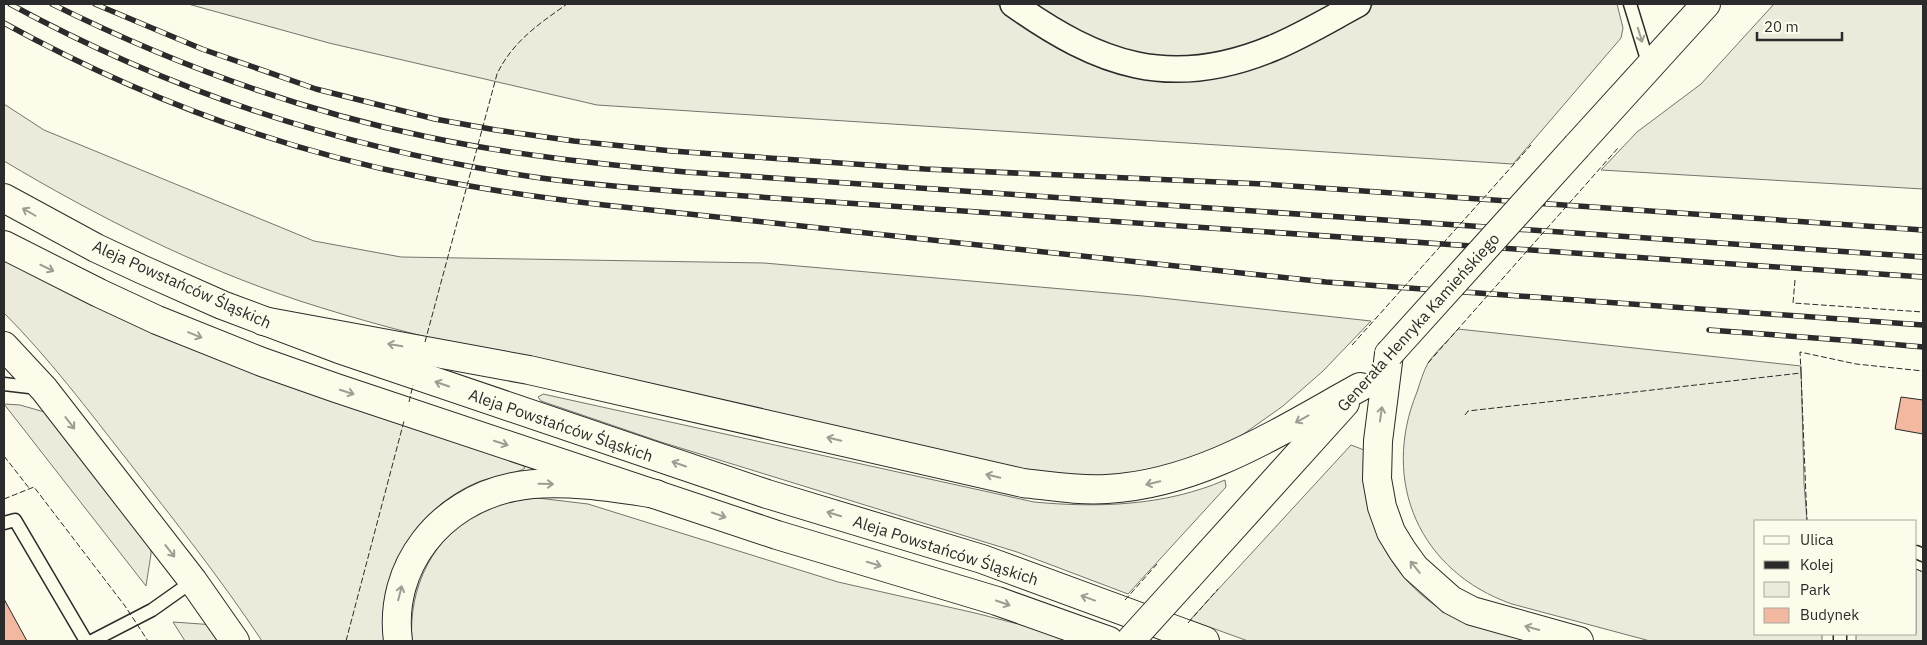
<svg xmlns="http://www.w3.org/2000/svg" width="1927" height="645" font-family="'IBM Plex Sans',sans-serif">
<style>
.green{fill:#ecebdb;stroke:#74746e}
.building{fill:#f2b8a0;stroke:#2b2b2b}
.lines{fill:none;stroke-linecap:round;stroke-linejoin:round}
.service-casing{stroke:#2b2b2b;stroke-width:15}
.minor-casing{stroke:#2b2b2b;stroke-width:28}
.secondary-casing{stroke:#2b2b2b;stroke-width:30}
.primary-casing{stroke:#2b2b2b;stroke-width:30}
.service{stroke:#fdfbea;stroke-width:12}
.minor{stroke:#fdfbea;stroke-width:25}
.secondary{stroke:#fdfbea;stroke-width:28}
.primary{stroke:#fdfbea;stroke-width:28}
.rail-casing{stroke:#2b2b2b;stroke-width:5.5}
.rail{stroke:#fdfbea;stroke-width:4;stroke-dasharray:11;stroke-linecap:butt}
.primary-bridge-casing{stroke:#2b2b2b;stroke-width:30;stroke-linecap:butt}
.primary-bridge{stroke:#fdfbea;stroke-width:28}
.fence{stroke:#2b2b2b;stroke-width:1;stroke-dasharray:6 2.5;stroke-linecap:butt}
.oneway{stroke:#9e9d94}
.labels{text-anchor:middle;stroke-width:4;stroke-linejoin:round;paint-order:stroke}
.street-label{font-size:16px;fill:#2b2b2b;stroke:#fdfbea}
</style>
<rect width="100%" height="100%" fill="#fdfbea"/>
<path class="green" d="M188,4H997L1019,20L1121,73L1143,79L1187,78L1375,4H1617L1623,28L1621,38L1513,164L597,105L329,43Z
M1028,4H1341L1294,29L1218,55L1148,58L1102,44Z
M1774,4H1923V189L1601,170L1637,132L1701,84Z
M4,104L44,130L314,241L401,257L764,263L1143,296L1371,321L1323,371L1283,406L1228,445L1165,467L1113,477H1069L1022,469C897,442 773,415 649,387C532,362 414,338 300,301C195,266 98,217 4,161Z
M4,259L522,464L525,468C517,474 490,477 478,482C416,508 376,575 386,641H262C221,579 174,520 128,461C88,410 49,358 4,313Z
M1458,329L1801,366L1804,483L1807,521H1756V634H1822V641H1650L1512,604C1420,572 1380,482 1417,392C1420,383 1423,372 1428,363C1436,351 1449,340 1458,329Z
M543,394L1034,502C1098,508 1165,506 1225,480L1226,487L1128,594L1017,552L661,442L541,401L538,397Z
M4,404L20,405L55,415L151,539V554L146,586Z
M1351,445L1364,450C1358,516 1390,581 1449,614C1474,627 1502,634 1529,641H1248L1190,620Z
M538,498L588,504L838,582L975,613L1018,624L1070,641H412C408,588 433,535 482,512C489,509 496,504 503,503C515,500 526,499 538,498Z
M1916,569L1923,572V641H1856V634H1916Z
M173,622L215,625L226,641H185Z"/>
<path class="building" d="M1901,397L1923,400V434L1895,429Z
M4,599L27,641H4Z"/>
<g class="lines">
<defs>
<path id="service" d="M1630,4L1649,66
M4,384L38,388
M4,523L15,520L86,641
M1916,552L1923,555
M1840,634V641
M92,641L152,610L193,581"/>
<path id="minor" d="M1013,4C1099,65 1170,91 1273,48C1302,36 1330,19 1358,4"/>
<path id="secondary" d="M4,198L96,248L141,269L222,305L339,349L767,494L982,559L1205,641
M4,245L99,293L157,320L262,362L336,388L777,535L997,601L1109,641"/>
<path id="primary" d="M1577,146L1706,4
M263,321L529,370L1023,483C1051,486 1079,491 1107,489C1200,484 1280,431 1360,387
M4,346L44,389L117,483L193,581L235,641
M1389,354L1378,441L1377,479L1382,507L1391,532L1402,550L1415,568L1451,600L1472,611L1579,641
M1188,577L1345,403
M398,641C388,566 440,502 513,487C555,478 614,487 656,494"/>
</defs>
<use href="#service" class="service-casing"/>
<use href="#minor" class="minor-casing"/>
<use href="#secondary" class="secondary-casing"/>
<use href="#primary" class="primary-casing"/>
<use href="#service" class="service"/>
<use href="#minor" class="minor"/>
<use href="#secondary" class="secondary"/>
<use href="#primary" class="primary"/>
<defs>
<path id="rail" d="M10,4C171,92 346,149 527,176C580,184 633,188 686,192L1923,277
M52,4C171,63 297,110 428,137C513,155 599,164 686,172L1923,257
M95,4L202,49L316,89L435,119L496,130L574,141L672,151L925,169L1263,184L1923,230
M4,23C133,94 275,148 421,177C481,189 542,198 604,205L1326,282L1923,325
M1709,330L1855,341L1923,347"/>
</defs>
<use href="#rail" class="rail-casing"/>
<use href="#rail" class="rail"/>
<defs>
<path id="primary-bridge" d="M1389,354L1577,146
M1130,641L1188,577"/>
</defs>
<use href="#primary-bridge" class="primary-bridge-casing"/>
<use href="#primary-bridge" class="primary-bridge"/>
<path class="fence" d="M1795,280L1793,303L1923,312
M425,342L497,74C513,41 539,24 567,4
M1352,345L1531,145
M1428,363L1618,148
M1801,373L1800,352L1856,364L1923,371
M409,402L413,385
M1465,415L1468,411L1801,373L1807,521
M4,456L29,488
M4,499L34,487L125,606L148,641
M1916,569L1923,572
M1125,600L1157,564
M1188,623L1218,589
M346,641L404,421"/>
</g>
<defs><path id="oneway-shaft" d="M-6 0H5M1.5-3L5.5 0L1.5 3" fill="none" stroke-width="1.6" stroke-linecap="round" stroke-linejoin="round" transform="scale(1.25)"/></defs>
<g class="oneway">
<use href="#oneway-shaft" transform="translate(1640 35) rotate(73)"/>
<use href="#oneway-shaft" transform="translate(29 212) rotate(-150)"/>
<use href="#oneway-shaft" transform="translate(47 268) rotate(26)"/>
<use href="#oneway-shaft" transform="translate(195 335) rotate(22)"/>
<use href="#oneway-shaft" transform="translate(395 345) rotate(-170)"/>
<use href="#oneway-shaft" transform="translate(442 384) rotate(-161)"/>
<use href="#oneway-shaft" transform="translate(347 392) rotate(18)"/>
<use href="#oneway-shaft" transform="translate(1381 414) rotate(-82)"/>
<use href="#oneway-shaft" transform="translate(1302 419) rotate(151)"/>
<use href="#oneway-shaft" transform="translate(70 423) rotate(52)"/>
<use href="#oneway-shaft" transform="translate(834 439) rotate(-167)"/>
<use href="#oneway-shaft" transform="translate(501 443) rotate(18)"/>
<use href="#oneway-shaft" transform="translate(679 464) rotate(-161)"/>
<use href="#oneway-shaft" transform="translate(993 476) rotate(-167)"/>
<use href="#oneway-shaft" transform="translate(1153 483) rotate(167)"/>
<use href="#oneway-shaft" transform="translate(546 484) rotate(1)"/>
<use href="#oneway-shaft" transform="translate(834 514) rotate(-163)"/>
<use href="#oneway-shaft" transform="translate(719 515) rotate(19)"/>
<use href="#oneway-shaft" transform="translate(170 551) rotate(52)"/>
<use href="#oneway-shaft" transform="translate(874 564) rotate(17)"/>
<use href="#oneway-shaft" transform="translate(1415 567) rotate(-129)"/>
<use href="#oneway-shaft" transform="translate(400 593) rotate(-76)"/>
<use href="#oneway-shaft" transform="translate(1088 598) rotate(-160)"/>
<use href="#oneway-shaft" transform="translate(1003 603) rotate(19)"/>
<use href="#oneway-shaft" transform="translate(1532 628) rotate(-164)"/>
</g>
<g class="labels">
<g class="street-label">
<text transform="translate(182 284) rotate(24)" y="6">Aleja Powstańców Śląskich</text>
<text transform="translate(1418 322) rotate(-48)" y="6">Generała Henryka Kamieńskiego</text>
<text transform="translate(561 425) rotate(19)" y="6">Aleja Powstańców Śląskich</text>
<text transform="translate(946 550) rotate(18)" y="6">Aleja Powstańców Śląskich</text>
</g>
</g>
<rect width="1927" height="645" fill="none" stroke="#2b2b2b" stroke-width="10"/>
<rect x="1754" y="520" width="162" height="115" fill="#fdfbea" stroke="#a9a89e"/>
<rect x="1764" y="536" width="25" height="8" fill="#fdfbea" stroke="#a9a89e"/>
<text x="1800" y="545" font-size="15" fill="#2b2b2b">Ulica</text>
<rect x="1764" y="561" width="25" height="8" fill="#2b2b2b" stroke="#a9a89e"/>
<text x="1800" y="570" font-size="15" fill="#2b2b2b">Kolej</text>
<rect x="1764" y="582" width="25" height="15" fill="#ecebdb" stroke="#a9a89e"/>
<text x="1800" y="595" font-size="15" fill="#2b2b2b">Park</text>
<rect x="1764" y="608" width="25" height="15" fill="#f2b8a0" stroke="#a9a89e"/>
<text x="1800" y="620" font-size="15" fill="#2b2b2b">Budynek</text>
<path d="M1757 32v8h85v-8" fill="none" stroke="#2b2b2b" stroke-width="2.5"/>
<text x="1764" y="32" font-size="15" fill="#2b2b2b" stroke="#fdfbea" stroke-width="4" paint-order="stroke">20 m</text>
</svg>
